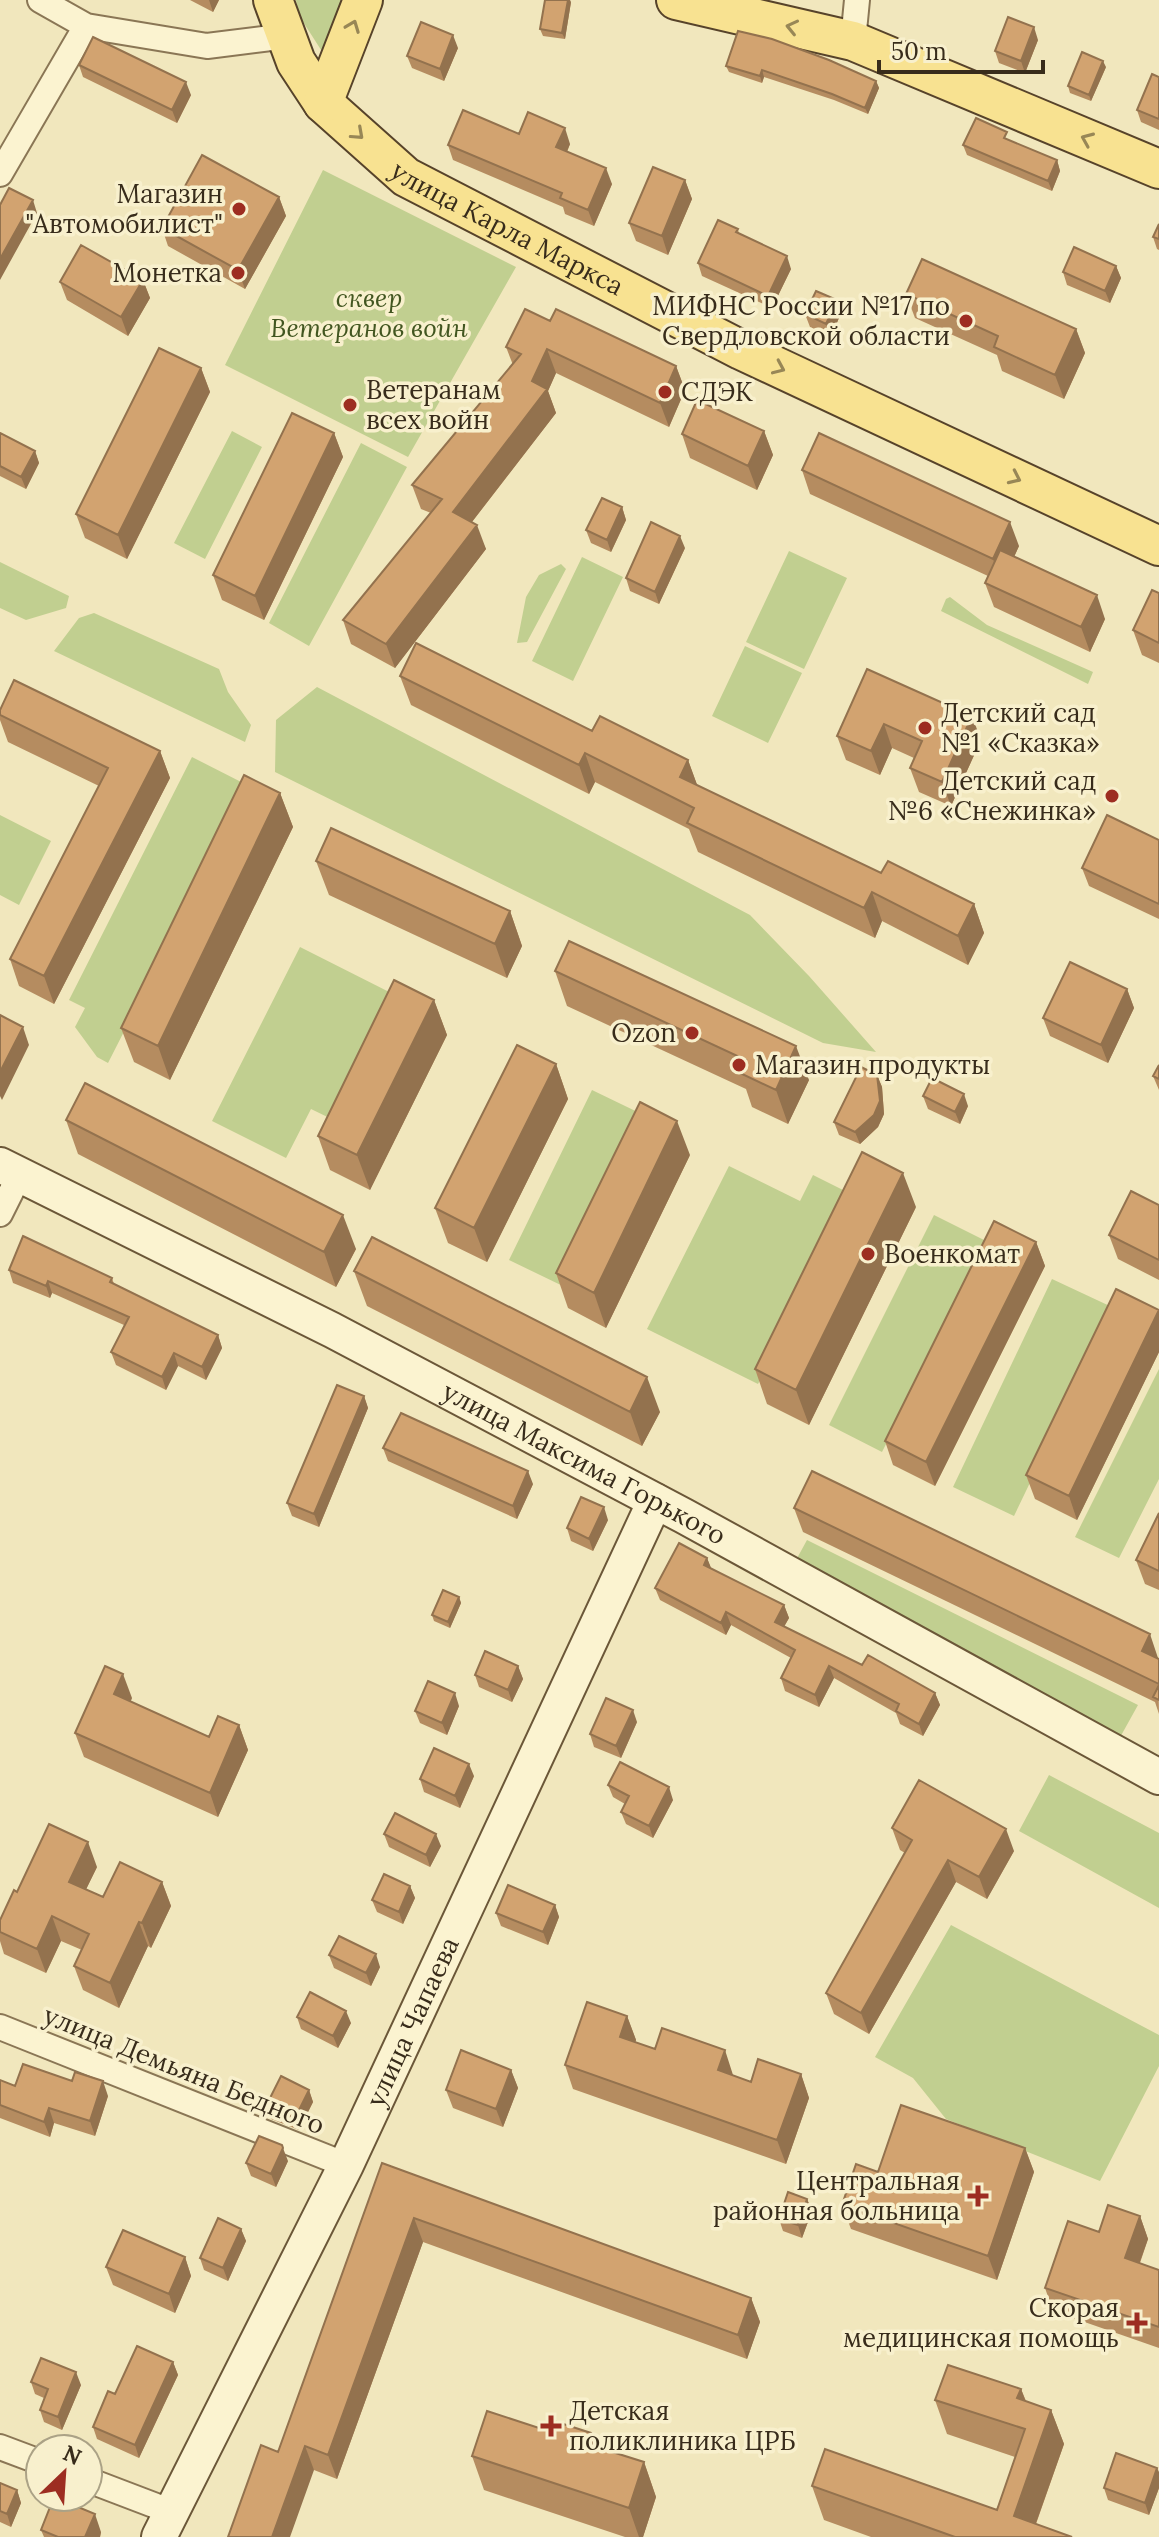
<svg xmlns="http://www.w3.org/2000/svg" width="1159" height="2537" font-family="Lora,serif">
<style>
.green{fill:#c1cf90}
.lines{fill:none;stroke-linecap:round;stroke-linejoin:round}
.street-casing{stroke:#8a7655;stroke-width:28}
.secondary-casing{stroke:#6b5738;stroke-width:38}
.primary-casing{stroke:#57432a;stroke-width:42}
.street{stroke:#fbf3d0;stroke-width:24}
.secondary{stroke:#fbf3d0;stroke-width:34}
.primary{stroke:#f8e291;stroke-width:38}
.wall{fill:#b58c60}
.shaded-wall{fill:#93724e}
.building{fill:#d2a370;stroke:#93724e;stroke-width:2}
.oneway{stroke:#988756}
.poi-dot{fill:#9d2d21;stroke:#f8f0cd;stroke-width:3}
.labels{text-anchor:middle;stroke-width:7;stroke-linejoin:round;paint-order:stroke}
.poi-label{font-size:26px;fill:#382c1b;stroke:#f8f0cd;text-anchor:end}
.street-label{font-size:26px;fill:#382c1b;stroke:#f8f0cd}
.park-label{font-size:26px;font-style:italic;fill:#425620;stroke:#f8f0cd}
</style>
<rect width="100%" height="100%" fill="#f1e7bd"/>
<path class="green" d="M296,0H357L332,67L298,14Z
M323,170L516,267L408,457L225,365Z
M232,431L262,447L205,559L174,543Z
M361,443L407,467L309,646L269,623Z
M789,551L847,578L804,669L746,642Z
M582,557L623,577L573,681L532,661Z
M0,562L69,596L66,608L26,620L0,608Z
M561,564L566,569L527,642L517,643L526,597L539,575Z
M950,597L987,625L1093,672L1088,684L941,611L946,599Z
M94,613L219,669L228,692L251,725L245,742L54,651L79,618Z
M745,646L802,673L768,743L712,716Z
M317,687L750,915L809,976L876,1052L823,1043L275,772L276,720Z
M192,757L249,786L108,1063L97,1057L75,1027L85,1008L69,1000Z
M0,815L51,841L19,905L0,895Z
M300,947L409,1002L346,1126L311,1109L286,1158L212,1121Z
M592,1090L652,1119L569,1289L509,1260Z
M729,1166L800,1201L813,1175L853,1195L758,1384L647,1329Z
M934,1215L988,1242L882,1452L829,1425Z
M1052,1279L1114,1308L1014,1516L953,1487Z
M1159,1369V1479L1119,1558L1075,1537Z
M807,1540L1138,1705L1118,1741L795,1562Z
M1049,1775L1159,1833V1908L1019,1831Z
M951,1925L1159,2035V2066L1100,2181L946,2119L913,2078L875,2057Z"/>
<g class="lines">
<defs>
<path id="street" d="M40,0L86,26
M853,41L857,0
M0,174L86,26L207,46L287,36
M0,1214L19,1176
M0,2027L346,2165
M0,2447L40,2462
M88,2480L172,2512"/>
<g id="secondary">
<path id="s1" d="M0,1165L332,1330L684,1516L1159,1777"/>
<path id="s2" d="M159,2537L346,2165L655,1501"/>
</g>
<g id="primary">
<path id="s3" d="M273,0L296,62L323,103L406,177L741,350L1159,546"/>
<path d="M676,0L853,41L1159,169"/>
<path d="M323,103L363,0"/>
</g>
</defs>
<use href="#street" class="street-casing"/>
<use href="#secondary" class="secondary-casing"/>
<use href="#primary" class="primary-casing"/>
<use href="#street" class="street"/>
<use href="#secondary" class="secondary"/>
<use href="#primary" class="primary"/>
</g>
<path class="wall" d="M190,0H219L213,12Z
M571,2L565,39L543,36L540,29Z
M1038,40L1025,73L999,63L995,51Z
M458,48L444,81L412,68L407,56Z
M79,65L191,95L177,123L83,77Z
M726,66L876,81L879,88L868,114L834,100L764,77L762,83L729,72Z
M1106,67L1091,101L1070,93L1068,86Z
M1159,77V130L1141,122L1137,110Z
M519,134L570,144L567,152L612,184L594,226L565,214L563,207L453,160L448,145Z
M963,145L1057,160L1060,171L1052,191L967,155Z
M685,180L692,199L668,255L636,241L629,223Z
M279,197L286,216L245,289L168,246L162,228Z
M1159,224V250L1157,249L1153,237Z
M738,229L739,234L791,269L772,308L702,276L698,263Z
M1116,266L1121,278L1110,303L1067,285L1063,272Z
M143,280L150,298L128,336L67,300L60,282Z
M906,294L1076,329L1085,353L1064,399L1002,371L997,355L915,318Z
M841,313L831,337L810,327L805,314Z
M550,321L676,366L685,390L669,427L556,373L548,391L556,413L472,522L486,549L395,668L351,644L343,620L431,513L421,509L412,485L513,365L506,347Z
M201,368L210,392L127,559L85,538L76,514Z
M764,431L773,455L757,490L690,458L682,434Z
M0,433L35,451L39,463L26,489L0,476Z
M334,433L343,457L264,620L222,600L213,575Z
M802,470L1019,546L1014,557L1105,619L1090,652L994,607L985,583L988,576L810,494Z
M622,507L626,520L611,552L591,543L586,530Z
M685,548L659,604L630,591L626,578Z
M1159,593V663L1142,655L1133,630Z
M867,669L981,740L951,806L919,792L910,768L914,758L892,748L880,775L846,760L837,736Z
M400,676L592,731L688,760L697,785L881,873L974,904L984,933L968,965L882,921L875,938L698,852L689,829L595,782L589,794L411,705Z
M0,710L160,751L170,778L54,1004L19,986L10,959L99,786L8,742L0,720Z
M280,793L293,827L170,1080L134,1062L121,1028Z
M1159,840V919L1089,886L1082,868Z
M316,861L510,911L522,946L507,978L329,895Z
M555,971L809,1080L788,1124L752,1107L746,1089L567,1006Z
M1127,989L1134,1008L1108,1063L1050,1036L1043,1018Z
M434,1000L447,1035L370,1190L330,1170L318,1136Z
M556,1064L568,1099L487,1262L448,1243L435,1208Z
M1159,1065V1090L1153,1076Z
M877,1075L882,1087L884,1114L878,1127L860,1144L839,1135L834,1122Z
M923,1096L968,1106L960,1124L928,1109Z
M66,1120L356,1249L336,1287L78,1154Z
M690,1155L606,1328L568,1308L556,1273Z
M1159,1205V1280L1118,1259L1109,1235Z
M916,1207L809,1425L767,1404L755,1369Z
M1036,1242L1045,1266L935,1486L893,1465L885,1441Z
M9,1270L112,1278L114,1284L218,1335L222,1348L206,1380L178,1366L166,1390L116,1365L111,1352L124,1325L52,1293L50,1298L13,1283Z
M354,1271L660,1412L642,1446L367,1306Z
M1159,1310V1352L1077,1520L1035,1499L1026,1475Z
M364,1396L368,1408L319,1527L292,1516L287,1503Z
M383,1448L533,1484L517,1519L388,1461Z
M794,1508L1158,1658L1159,1714L1155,1702L803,1532Z
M1159,1513V1590L1145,1584L1136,1560Z
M608,1520L593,1551L571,1541L567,1528Z
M707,1558L711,1569L784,1605L789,1618L784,1627L862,1665L935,1693L940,1705L923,1736L900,1724L896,1713L834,1678L819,1707L785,1691L781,1678L791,1658L731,1625L726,1635L660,1600L655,1588Z
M459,1597L461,1603L450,1628L434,1621L432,1615Z
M518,1666L523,1679L512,1702L479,1687L475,1675Z
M132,1698L130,1702L209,1737L239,1725L248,1750L218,1817L84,1757L75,1733Z
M459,1706L447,1735L420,1723L415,1711Z
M637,1722L621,1758L594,1747L590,1734Z
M474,1776L460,1808L424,1792L420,1779Z
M608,1785L673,1800L653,1838L626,1824L621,1812L625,1804L613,1797Z
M892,1828L1014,1851L987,1899L956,1882L869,2034L834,2014L826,1993L905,1853L900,1850Z
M384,1834L441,1846L430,1867L389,1847Z
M97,1867L86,1889L103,1897L162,1882L171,1906L151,1948L148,1946L119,2008L83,1990L74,1966L82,1950L61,1941L46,1973L4,1954L0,1941V1920L17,1892Z
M410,1886L415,1898L403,1924L377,1912L372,1900Z
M555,1905L559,1917L548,1945L501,1926L496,1913Z
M329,1955L380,1967L371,1986L334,1968Z
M627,2016L636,2040L635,2042L733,2075V2076L751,2082L801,2074L809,2098L786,2164L573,2089L565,2065Z
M297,2017L351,2023L338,2048L301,2029Z
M511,2070L518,2088L503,2127L453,2108L446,2090Z
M0,2080L15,2086L108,2096L95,2136L54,2123L50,2137L0,2118Z
M309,2090L313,2102L299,2130L271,2119L266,2106Z
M1025,2148L1034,2172L997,2280L851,2229L842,2205L878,2172Z
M288,2161L276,2187L251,2176L246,2163Z
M382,2163L751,2298L760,2322L747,2359L423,2242L337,2479L314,2470L278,2452Z
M807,2199L812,2211L802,2238L783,2231L779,2219Z
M1140,2216L1148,2239L1140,2263L1159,2270V2348L1053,2311L1045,2288L1099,2232Z
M241,2229L246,2241L228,2281L204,2270L200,2258Z
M185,2257L191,2276L175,2313L113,2285L106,2267Z
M173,2362L178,2375L139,2458L97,2439L93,2427L115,2394Z
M31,2382L81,2385L62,2430L44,2422L40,2410L44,2398L35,2394Z
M1021,2389L1026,2401L1051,2410L1064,2444L1036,2524L1072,2537H871L824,2520L812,2486L997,2510L1015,2457L947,2434L935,2400Z
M596,2446L644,2462L656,2497L643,2537H625L484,2490L472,2456Z
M1159,2472V2488L1149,2515L1108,2500L1104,2488Z
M0,2483L17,2490L21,2503L11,2527L0,2522Z
M41,2530L101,2532L100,2537H44Z"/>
<path class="shaded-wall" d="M209,0H219L213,12Z
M568,0H570L571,2L565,39L562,33Z
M1034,27L1038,40L1025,73L1021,61Z
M453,35L458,48L444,81L440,69Z
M1103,61L1106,67L1091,101L1089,95Z
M762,70L764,77L762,83L760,76Z
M876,81L879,88L868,114L865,108Z
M186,82L191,95L177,123L172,110Z
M565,128L570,144L562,163L556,147Z
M1057,160L1060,171L1052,191L1048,181Z
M606,168L612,184L594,226L588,210Z
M685,180L692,199L668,255L662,236Z
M279,197L286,216L245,289L238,270Z
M33,200L37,213L0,280V259Z
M787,256L791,269L772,308L768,296Z
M1116,266L1121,278L1110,303L1105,291Z
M143,280L150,298L128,336L121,317Z
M837,300L841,313L831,337L826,324Z
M1076,329L1085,353L1064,399L1055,375Z
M547,349L556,373L548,391L556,413L461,536L453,512L532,381Z
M676,366L685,390L669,427L660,403Z
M201,368L210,392L127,559L118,535Z
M764,431L773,455L757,490L748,466Z
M334,433L343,457L264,620L255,596Z
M35,451L39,463L26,489L21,477Z
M622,507L626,520L611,552L607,540Z
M1010,522L1019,546L1002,583L993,559Z
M477,525L486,549L395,668L386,644Z
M680,536L685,548L659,604L655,592Z
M1097,595L1105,619L1090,652L1081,627Z
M972,716L981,740L951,806L942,782Z
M884,724L892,748L880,775L871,751Z
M160,751L170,778L54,1004L44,976Z
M585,753L595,782L589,794L579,765Z
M688,760L699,790L680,777Z
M280,793L293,827L170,1080L158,1046Z
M872,892L882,921L875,938L864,908Z
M974,904L984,933L968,965L958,936Z
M510,911L522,946L507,978L495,944Z
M1127,989L1134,1008L1108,1063L1101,1045Z
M434,1000L447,1035L370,1190L357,1155Z
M23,1027L29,1045L2,1100L0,1096V1072Z
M796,1046L809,1080L788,1124L776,1090Z
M556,1064L568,1099L487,1262L474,1228Z
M877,1075L882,1087L884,1114L878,1127L860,1144L855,1132Z
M964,1094L968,1106L960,1124L955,1112Z
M677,1121L690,1155L606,1328L594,1293Z
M903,1173L916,1207L809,1425L796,1390Z
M343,1215L356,1249L336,1287L324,1252Z
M1036,1242L1045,1266L935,1486L926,1462Z
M48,1281L52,1293L50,1298L46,1286Z
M1159,1310V1352L1077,1520L1069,1496Z
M218,1335L222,1348L206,1380L202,1367Z
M174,1353L178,1366L166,1390L162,1377Z
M647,1377L660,1412L642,1446L630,1412Z
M364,1396L368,1408L319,1527L314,1514Z
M528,1471L533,1484L517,1519L513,1506Z
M604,1507L608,1520L593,1551L589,1539Z
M707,1558L712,1570L704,1565Z
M459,1597L461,1603L450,1628L448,1622Z
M784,1605L789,1618L779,1635L775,1622Z
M726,1612L731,1625L726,1635L721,1623Z
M1150,1634L1158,1658L1150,1675L1142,1651Z
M518,1666L523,1679L512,1702L508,1690Z
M829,1666L834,1678L819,1707L815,1695Z
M123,1674L132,1698L123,1719L114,1694Z
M455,1693L459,1706L447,1735L442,1723Z
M935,1693L940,1705L923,1736L919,1724Z
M633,1710L637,1722L621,1758L616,1746Z
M239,1725L248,1750L218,1817L210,1793Z
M469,1764L474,1776L460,1808L455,1796Z
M669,1787L673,1800L653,1838L649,1826Z
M1006,1829L1014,1851L987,1899L979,1877Z
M436,1834L441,1846L430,1867L426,1855Z
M88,1842L97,1867L78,1906L69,1882Z
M948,1860L956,1882L869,2034L861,2013Z
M162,1882L171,1906L151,1948L142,1923Z
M410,1886L415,1898L403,1924L399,1912Z
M555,1905L559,1917L548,1945L543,1932Z
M52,1916L61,1941L46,1973L37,1949Z
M139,1922L148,1946L119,2008L110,1983Z
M376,1954L380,1967L371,1986L366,1973Z
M346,2011L351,2023L338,2048L333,2036Z
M627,2016L636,2040L629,2061L620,2037Z
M725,2050L733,2075L727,2094L718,2070Z
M511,2070L518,2088L503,2127L496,2109Z
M801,2074L809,2098L786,2164L777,2140Z
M103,2081L108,2096L95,2136L90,2121Z
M309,2090L313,2102L299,2130L295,2118Z
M49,2108L54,2123L50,2137L44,2122Z
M283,2148L288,2161L276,2187L271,2174Z
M1025,2148L1034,2172L997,2280L988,2256Z
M807,2199L812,2211L802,2238L798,2225Z
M1140,2216L1148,2239L1133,2281L1125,2258Z
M414,2218L423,2242L337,2479L328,2455Z
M241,2229L246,2241L228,2281L223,2268Z
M185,2257L191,2276L175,2313L169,2294Z
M751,2298L760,2322L747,2359L738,2335Z
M173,2362L178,2375L139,2458L135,2445Z
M76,2372L81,2385L62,2430L58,2417Z
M1021,2389L1034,2423L1017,2398Z
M1051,2410L1064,2444L1031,2537L1014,2516Z
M591,2433L604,2467L587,2444Z
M305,2446L314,2470L290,2537H272Z
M644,2462L656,2497L643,2537H639L629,2508Z
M1157,2468L1159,2472V2488L1149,2515L1145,2503Z
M17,2490L21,2503L11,2527L7,2514Z
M95,2514L101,2532L100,2537H85Z"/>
<path class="building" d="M545,0H568L562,33L540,29Z
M1008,17L1034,27L1021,61L995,51Z
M421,22L453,35L440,69L407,56Z
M738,31L772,39L829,60L876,81L865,108L832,94L762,70L760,76L726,66Z
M93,37L186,82L172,110L79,65Z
M1082,52L1103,61L1089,95L1068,86Z
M1152,74L1159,77V119L1137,110Z
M463,110L519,134L528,112L565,128L556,147L606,168L588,210L560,198L562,193L448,145Z
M976,118L1007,132L1004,138L1057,160L1048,181L963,145Z
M202,155L279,197L238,270L162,228Z
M653,167L685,180L662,236L629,223Z
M9,188L33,200L0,259V205Z
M718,220L738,229L736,232L787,256L768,296L698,263Z
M1159,224V239L1153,237Z
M81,245L143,280L121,317L60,282Z
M1074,247L1116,266L1105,291L1063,272Z
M922,259L1076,329L1055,375L994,347L998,336L906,294Z
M816,291L837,300L826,324L805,314Z
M525,309L550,321L556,309L676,366L660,403L547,349L532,381L547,389L453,512L477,525L386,644L343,620L442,499L412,485L521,354L506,347Z
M159,348L201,368L118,535L76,514Z
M697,400L764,431L748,466L682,434Z
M292,413L334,433L255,596L213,575Z
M0,433L35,451L21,477L0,466Z
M819,433L1010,522L993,559L802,470Z
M602,498L622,507L607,540L586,530Z
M651,522L680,536L655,592L626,578Z
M1000,550L1097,595L1081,627L985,583Z
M1152,590L1159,593V643L1133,630Z
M416,643L592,731L600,716L688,760L680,777L881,873L888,861L974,904L958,936L872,892L864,908L687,823L694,808L585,753L579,765L400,676Z
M867,669L972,716L942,782L910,768L922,741L884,724L871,751L837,736Z
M14,680L160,751L44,976L10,959L108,768L0,715V710Z
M244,775L280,793L158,1046L121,1028Z
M1107,815L1159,840V904L1082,868Z
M331,828L510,911L495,944L316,861Z
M569,941L796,1046L776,1090L740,1073L746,1060L555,971Z
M1070,962L1127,989L1101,1045L1043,1018Z
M394,980L434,1000L357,1155L318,1136Z
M0,1015L23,1027L0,1072Z
M517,1045L556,1064L474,1228L435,1208Z
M1159,1065V1079L1153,1076Z
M861,1067L877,1075L880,1101L874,1115L855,1132L834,1122Z
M932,1078L964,1094L955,1112L923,1096Z
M85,1083L343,1215L324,1252L66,1120Z
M640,1102L677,1121L594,1293L556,1273Z
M862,1152L903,1173L796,1390L755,1369Z
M1131,1191L1159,1205V1260L1109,1235Z
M994,1221L1036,1242L926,1462L885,1441Z
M23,1236L112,1278L110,1282L218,1335L202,1367L174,1353L162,1377L111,1352L129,1317L48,1281L46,1286L9,1270Z
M372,1237L647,1377L630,1412L354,1271Z
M1116,1289L1159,1310L1069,1496L1026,1475Z
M337,1385L364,1396L314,1514L287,1503Z
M401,1413L528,1471L513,1506L383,1448Z
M812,1471L1150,1634L1142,1651L1159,1659V1684L794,1508Z
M581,1497L604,1507L589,1539L567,1528Z
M1159,1513V1571L1136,1560Z
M679,1543L707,1558L704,1565L784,1605L775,1622L862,1665L868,1655L935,1693L919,1724L896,1711L899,1704L829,1666L815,1695L781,1678L795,1650L726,1612L721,1623L655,1588Z
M443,1590L459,1597L448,1622L432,1615Z
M485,1651L518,1666L508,1690L475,1675Z
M105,1666L123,1674L114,1694L209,1737L218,1716L239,1725L210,1793L75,1733Z
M428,1681L455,1693L442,1723L415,1711Z
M1159,1685V1700L1153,1697Z
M606,1698L633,1710L616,1746L590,1734Z
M434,1748L469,1764L455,1796L420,1779Z
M620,1762L669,1787L649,1826L621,1812L629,1796L608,1785Z
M919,1780L1006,1829L979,1877L948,1860L861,2013L826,1993L912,1840L892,1828Z
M395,1813L436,1834L426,1855L384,1834Z
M49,1824L88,1842L69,1882L103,1897L120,1862L162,1882L142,1923L139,1922L110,1983L74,1966L89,1934L52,1916L37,1949L0,1932V1920L14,1890L17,1892Z
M384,1874L410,1886L399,1912L372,1900Z
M508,1885L555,1905L543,1932L496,1913Z
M339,1936L376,1954L366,1973L329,1955Z
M310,1992L346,2011L333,2036L297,2017Z
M587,2002L627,2016L620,2037L655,2049L662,2028L725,2050L718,2070L751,2082L758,2059L801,2074L777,2140L565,2065Z
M461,2050L511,2070L496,2109L446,2090Z
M23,2064L72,2081L75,2072L103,2081L90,2121L49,2108L44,2122L0,2105V2080L15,2086Z
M281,2076L309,2090L295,2118L266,2106Z
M901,2105L1025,2148L988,2256L842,2205L856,2164L878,2172Z
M259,2136L282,2145L283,2148L271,2174L246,2163Z
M382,2163L751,2298L738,2335L414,2218L328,2455L305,2446L272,2537H228L261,2445L278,2452Z
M788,2192L807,2199L798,2225L779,2219Z
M1108,2205L1140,2216L1125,2258L1159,2270V2327L1045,2288L1068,2221L1099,2232Z
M218,2218L241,2229L223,2268L200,2258Z
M123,2230L185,2257L169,2294L106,2267Z
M137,2346L173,2362L135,2445L93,2427L108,2391L115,2394Z
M41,2358L76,2372L58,2417L40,2410L48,2389L31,2382Z
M948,2365L1021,2389L1017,2398L1051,2410L1014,2516L1072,2537H955L812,2486L825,2449L997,2510L1025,2429L935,2400Z
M487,2411L545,2430L548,2419L591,2433L587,2444L644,2462L629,2508L472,2456Z
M1116,2453L1157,2468L1145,2503L1104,2488Z
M0,2483L17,2490L7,2514L0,2511Z
M54,2497L95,2514L85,2537H58L41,2530Z"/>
<defs><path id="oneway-chevron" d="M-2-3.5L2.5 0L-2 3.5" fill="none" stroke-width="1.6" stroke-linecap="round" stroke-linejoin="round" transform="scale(2)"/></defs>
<g class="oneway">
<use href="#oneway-chevron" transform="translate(353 26) rotate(-69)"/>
<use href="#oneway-chevron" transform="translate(792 27) rotate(-167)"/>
<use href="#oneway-chevron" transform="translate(358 134) rotate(42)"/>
<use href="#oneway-chevron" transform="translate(1087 139) rotate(-157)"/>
<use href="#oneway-chevron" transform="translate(779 368) rotate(24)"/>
<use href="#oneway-chevron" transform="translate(1015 478) rotate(25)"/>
</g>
<g class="poi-dot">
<circle cx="239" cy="209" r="8"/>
<circle cx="238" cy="273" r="8"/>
<circle cx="966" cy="321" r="8"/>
<circle cx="665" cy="392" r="8"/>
<circle cx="350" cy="405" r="8"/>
<circle cx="925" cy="728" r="8"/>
<circle cx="1112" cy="796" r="8"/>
<circle cx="692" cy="1033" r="8"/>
<circle cx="739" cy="1065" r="8"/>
<circle cx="868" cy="1254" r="8"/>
<path d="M974 2184h8v8h8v8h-8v8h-8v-8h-8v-8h8z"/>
<path d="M1133 2311h8v8h8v8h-8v8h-8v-8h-8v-8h8z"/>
<path d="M547 2414h8v8h8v8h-8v8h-8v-8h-8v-8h8z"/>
</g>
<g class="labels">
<g class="poi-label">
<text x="223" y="203">Магазин<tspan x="223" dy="30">"Автомобилист"</tspan></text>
<text x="222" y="282">Монетка</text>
<text x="950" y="315">МИФНС России №17 по<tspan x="950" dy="30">Свердловской области</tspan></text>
<text x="366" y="399" text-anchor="start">Ветеранам<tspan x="366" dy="30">всех войн</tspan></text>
<text x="681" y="401" text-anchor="start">СДЭК</text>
<text x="941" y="722" text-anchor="start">Детский сад<tspan x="941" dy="30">№1 «Сказка»</tspan></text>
<text x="1096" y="790">Детский сад<tspan x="1096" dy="30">№6 «Снежинка»</tspan></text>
<text x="676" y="1042">Ozon</text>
<text x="755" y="1074" text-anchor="start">Магазин продукты</text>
<text x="884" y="1263" text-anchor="start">Военкомат</text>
<text x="960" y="2190">Центральная<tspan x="960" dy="30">районная больница</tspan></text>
<text x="1119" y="2317">Скорая<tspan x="1119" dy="30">медицинская помощь</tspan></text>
<text x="569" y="2420" text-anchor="start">Детская<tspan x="569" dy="30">поликлиника ЦРБ</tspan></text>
</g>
<g class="street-label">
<text dy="9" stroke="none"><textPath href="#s3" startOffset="340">улица Карла Маркса</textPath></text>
<text dy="9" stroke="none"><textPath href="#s1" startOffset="656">улица Максима Горького</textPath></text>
<text dy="9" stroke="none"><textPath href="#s2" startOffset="574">улица Чапаева</textPath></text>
<text transform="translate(184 2070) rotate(22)" y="9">улица Демьяна Бедного</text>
</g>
<g class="park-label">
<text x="369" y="307">сквер<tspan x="369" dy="30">Ветеранов войн</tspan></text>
</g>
</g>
<g transform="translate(64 2473) rotate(25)"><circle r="38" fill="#f8f0cd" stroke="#aba286" stroke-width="2"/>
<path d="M0-6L14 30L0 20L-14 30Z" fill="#9d2d21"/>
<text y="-12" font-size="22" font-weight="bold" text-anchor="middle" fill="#382c1b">N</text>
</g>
<path d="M879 60v12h164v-12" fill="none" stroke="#382c1b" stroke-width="4"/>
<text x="891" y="60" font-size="24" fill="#382c1b" stroke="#f8f0cd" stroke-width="6" paint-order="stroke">50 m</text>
</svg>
